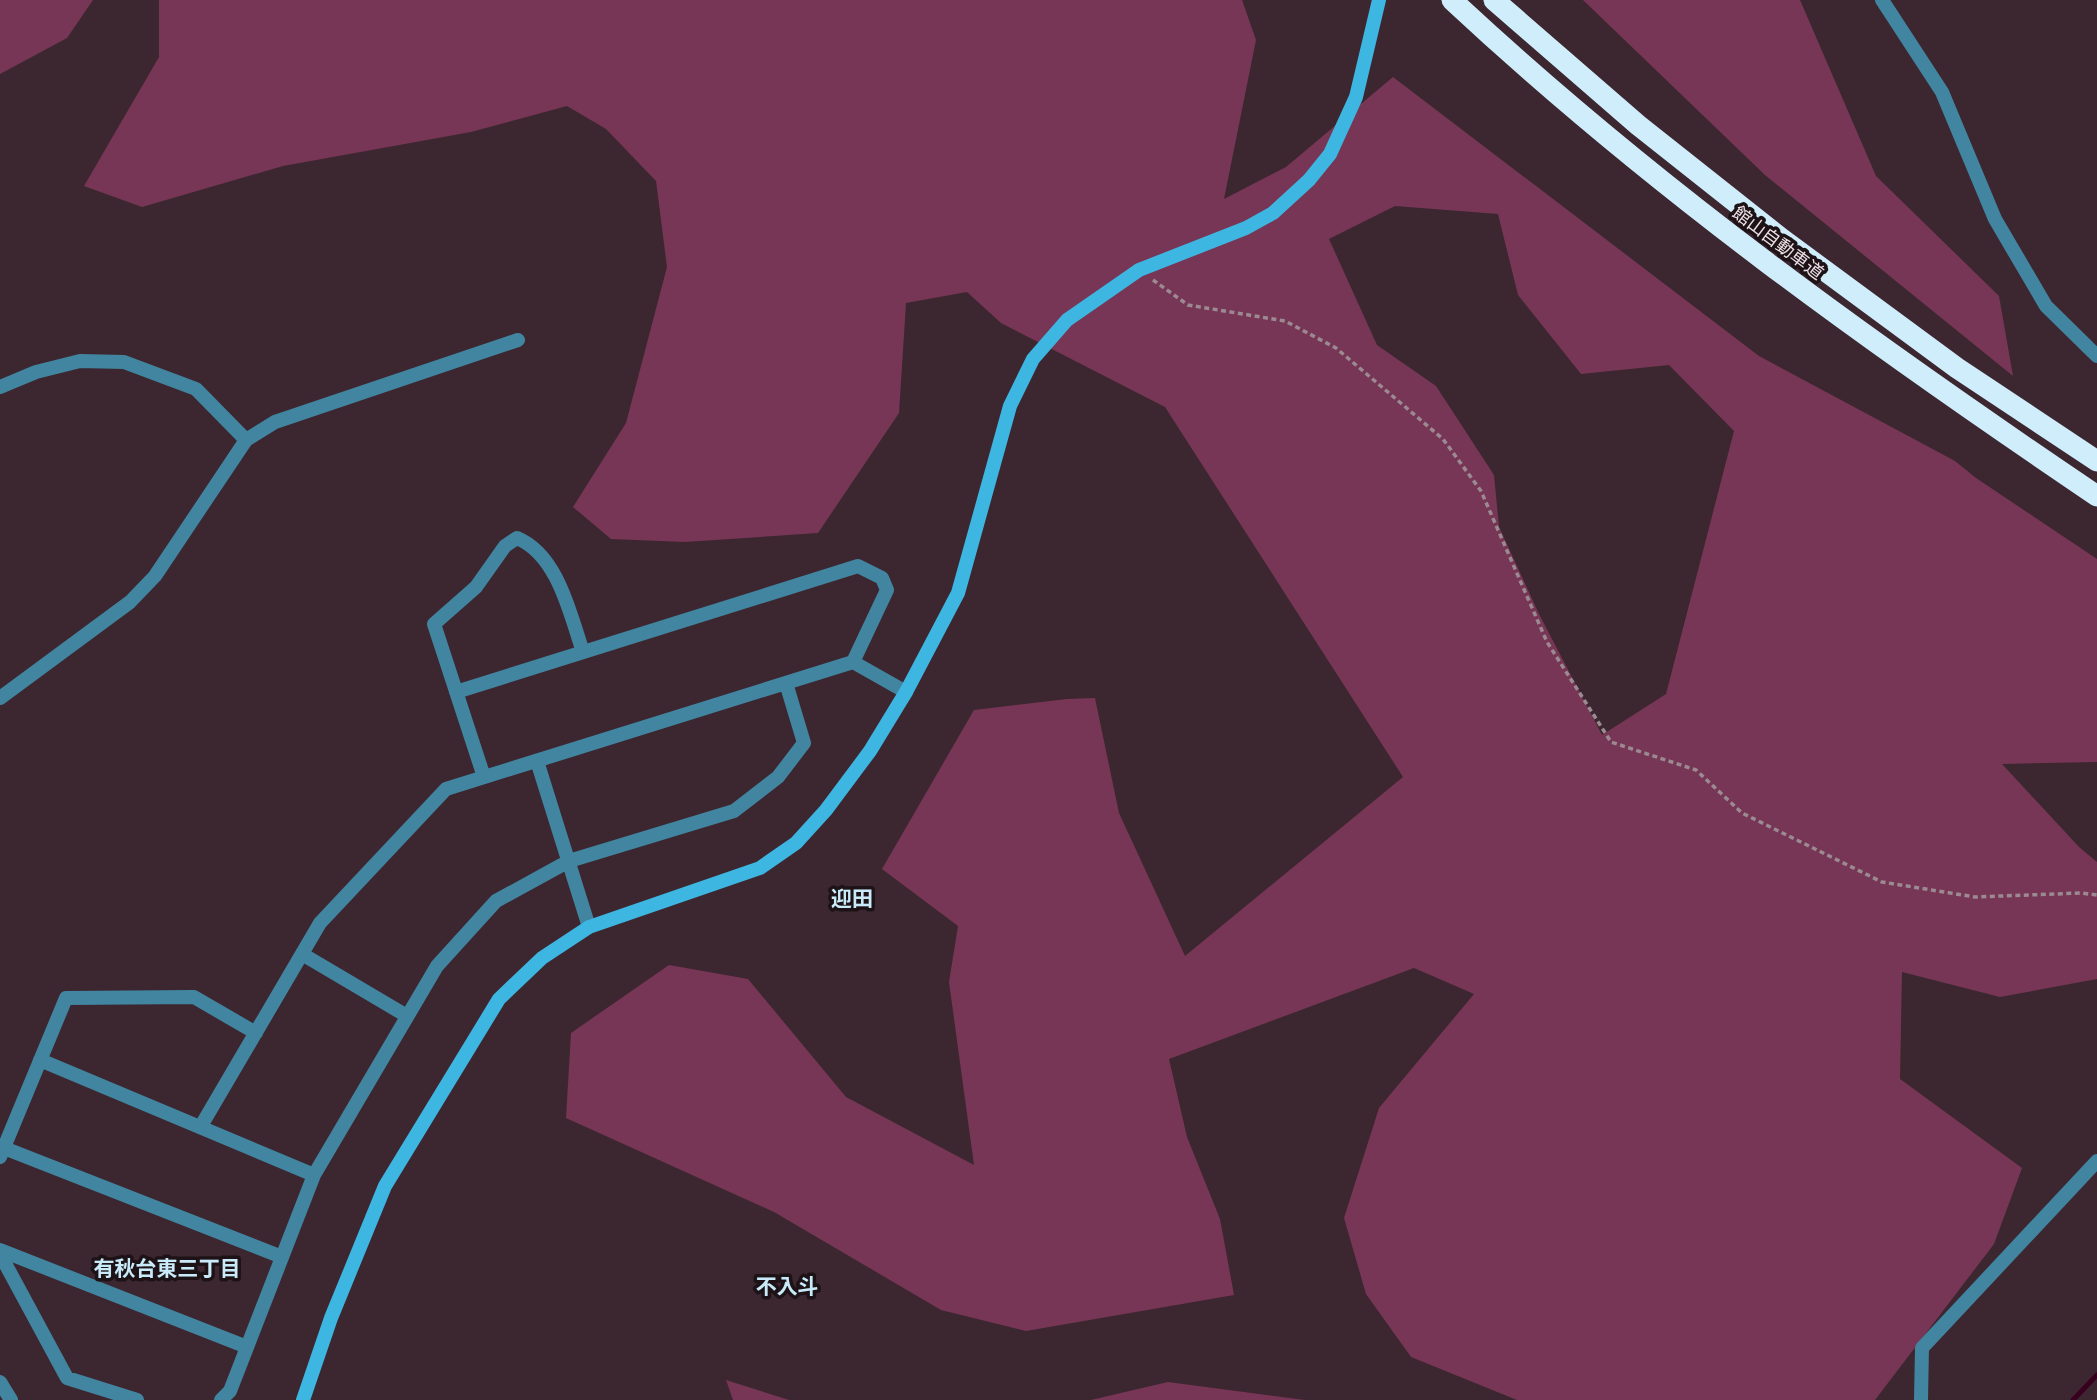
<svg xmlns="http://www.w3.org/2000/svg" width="2097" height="1400" font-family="Ubuntu,'Noto Sans JP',sans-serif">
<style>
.green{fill:#773655;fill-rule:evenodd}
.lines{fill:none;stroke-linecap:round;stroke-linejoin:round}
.stream{stroke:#380020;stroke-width:5}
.path{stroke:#9c8a92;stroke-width:3.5;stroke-dasharray:5 3.5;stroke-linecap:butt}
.street{stroke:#4185a1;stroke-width:14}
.secondary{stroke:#3eb6e2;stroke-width:14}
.highway{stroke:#d0edfb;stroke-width:21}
.labels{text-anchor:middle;stroke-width:7;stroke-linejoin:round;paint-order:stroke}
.street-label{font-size:18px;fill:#eee0e6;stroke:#1d1317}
.quarter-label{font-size:21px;font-weight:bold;fill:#c9eaf9;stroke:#1d1317}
</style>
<rect width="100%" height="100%" fill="#3c2730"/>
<path class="green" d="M0,0H93L67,38L0,74Z
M159,0H1242L1256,40L1224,199L1286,167L1393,77L1759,356L1955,461L1976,478L2097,559V762L2002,764L2079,847L2097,862V979L2000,997L1902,972L1900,1079L2022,1168L1994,1244L1875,1400H1517L1411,1357L1366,1294L1344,1218L1379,1108L1474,994L1414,968L1169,1059L1187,1137L1220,1219L1234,1295L1026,1331L941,1310L774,1212L566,1118L571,1033L669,965L748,979L846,1097L974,1165L949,982L958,926L882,869L974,710L1067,699L1095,698L1119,813L1185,956L1403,777L1165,407L1001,323L967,292L906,303L899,413L818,533L685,542L611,539L573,507L626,423L667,267L656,181L606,129L567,106L471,132L283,166L142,207L84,186L159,57ZM1395,206L1498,214L1518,295L1581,374L1669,365L1734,431L1666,694L1602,735L1539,614L1499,527L1494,475L1436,386L1377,345L1329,239Z
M1583,0H1800L1876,176L1999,296L2013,376L1765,175Z
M726,1380L789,1400H733Z
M1168,1382L1305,1400H1091Z"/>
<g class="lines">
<path class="stream" d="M2073,1400L2097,1375"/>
<path class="path" d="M1153,280L1188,305L1285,321L1336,348L1443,439L1481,491L1547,642L1611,742L1696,770L1742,813L1882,882L1975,897L2081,893L2097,895"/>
<path class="street" d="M1882,0L1942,92L1995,219L2046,306L2097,356
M0,387L36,372L80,361L124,362L196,389L246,440
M853,662L906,692
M0,698L130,602L155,576L246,440L275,422L518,340
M537,761L589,927
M484,777L434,624L476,587L505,546L517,538C558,555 570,614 583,652
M302,954L407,1016
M40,1060L314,1175
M201,1126L320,923L446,789L853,662L887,590L882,578L858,566L456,692
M4,1148L282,1257
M0,1157L66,998L194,997L256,1033
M0,1250L247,1347
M0,1254L67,1378L137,1400
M0,1382L11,1400
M221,1400L230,1391L314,1175L437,966L496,901L569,861L734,811L778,777L804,743L786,683
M1921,1400L1922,1348L2097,1161"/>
<path class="secondary" d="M303,1400L331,1318L385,1186L499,999L542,958L589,927L760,868L796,843L826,810L870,751L906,692L958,593L1010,406L1033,359L1067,320L1139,270L1246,228L1273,213L1309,180L1330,154L1356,97L1379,0"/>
<path class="highway" d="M1452,0C1651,186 1872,344 2097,496
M1494,0L1638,125L1782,239L1957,368L2097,461"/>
</g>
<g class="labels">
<g class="street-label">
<text transform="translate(1778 243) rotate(37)" y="6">館山自動車道</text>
</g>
<g class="quarter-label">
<text x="852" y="906">迎田</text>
<text x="167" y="1276">有秋台東三丁目</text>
<text x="787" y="1294">不入斗</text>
</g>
</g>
</svg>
